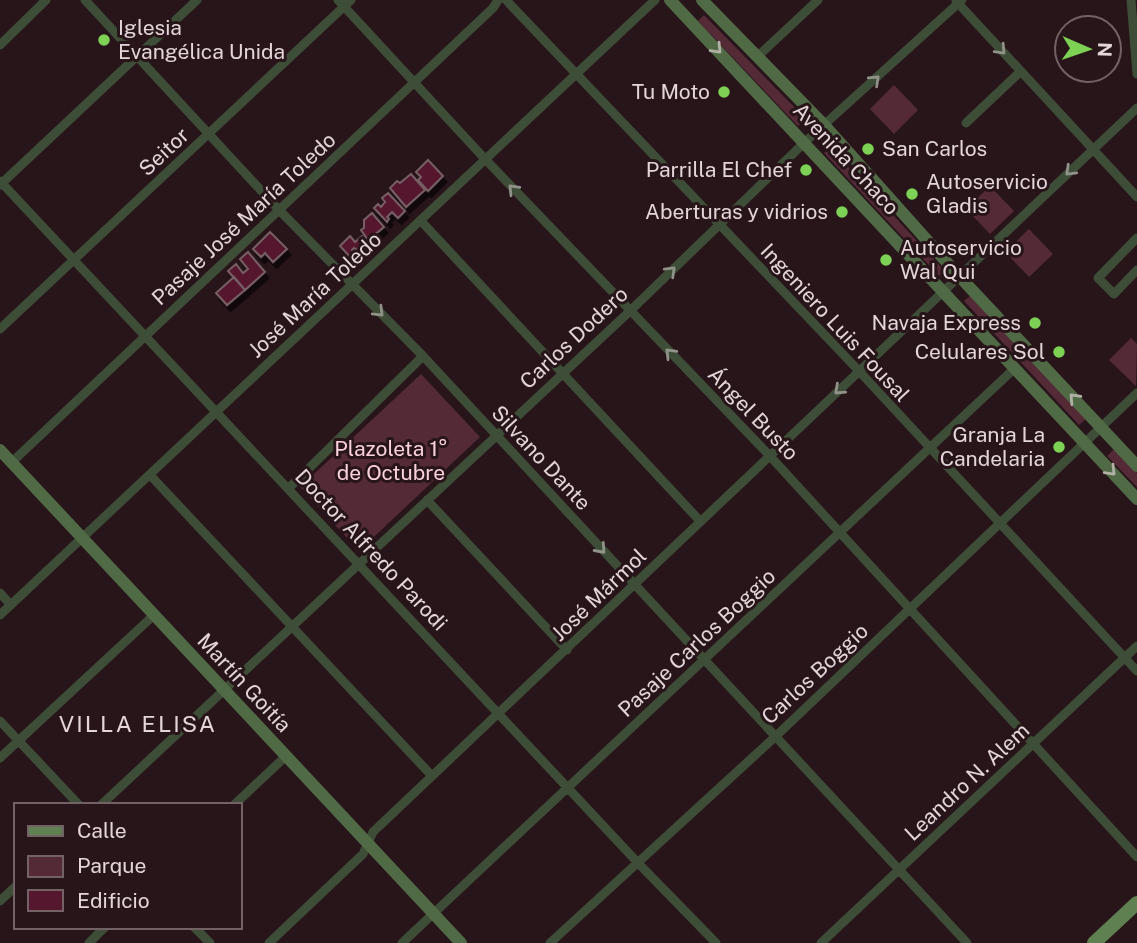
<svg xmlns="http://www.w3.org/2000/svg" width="1137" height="943" font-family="'Public Sans',sans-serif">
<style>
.green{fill:#542a37}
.building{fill:#55172e;stroke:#765f65;stroke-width:2;filter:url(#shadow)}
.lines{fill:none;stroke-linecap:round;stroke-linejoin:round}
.street{stroke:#3e4d37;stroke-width:9}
.secondary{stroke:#516a46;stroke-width:12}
.primary{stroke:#5f8051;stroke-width:14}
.oneway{stroke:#b0b0a5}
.oneway2{stroke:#909188}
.poi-dot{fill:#7dd154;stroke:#27151a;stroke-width:2.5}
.labels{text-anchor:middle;stroke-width:6;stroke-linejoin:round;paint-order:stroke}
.poi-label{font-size:21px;fill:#e3d5d8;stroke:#27151a;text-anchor:end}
.street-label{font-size:21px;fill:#e3d5d8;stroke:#27151a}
.park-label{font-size:21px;fill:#fbd1dc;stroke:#27151a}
.neighbourhood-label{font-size:23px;letter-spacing:2px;fill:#e3d5d8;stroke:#27151a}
</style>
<defs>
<filter id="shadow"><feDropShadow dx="3.5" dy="6" stdDeviation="0" flood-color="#0009"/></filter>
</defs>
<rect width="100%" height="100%" fill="#27151a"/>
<path class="green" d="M704,15L806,119L798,126L698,21Z
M894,85L918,110L894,134L870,109Z
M830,147L945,271L939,276L824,153Z
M990,186L1014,211L990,234L966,209Z
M1029,229L1053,254L1029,277L1005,252Z
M970,296L1086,419L1079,425L964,301Z
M1131,338L1137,344L1136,386L1109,360Z
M421,374L480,437L359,551L300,487Z
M1114,449L1137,473V487L1107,456Z"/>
<path class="building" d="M428,160L443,176L428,191L418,180L421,177L416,172Z
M411,174L425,190L406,207L390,188L397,181L400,183Z
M388,193L405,211L398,218L392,212L387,217L389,219L387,222L374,208L378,204L381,207L385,202L382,198Z
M372,213L384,227L368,240L361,230L364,228V220Z
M270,232L287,249L273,262L265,253L261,257L253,249Z
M350,236L355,242L362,236L366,240L356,250L354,248L352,250L357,256L353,260L340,246Z
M248,252L265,272L245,290L228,271L236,264L243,273L248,269L240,259Z
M234,277L245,290L227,305L216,293Z"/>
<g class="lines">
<path class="street" d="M85,0L280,211L423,356L967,943
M338,0L485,159L769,455L1137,857
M506,0L859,371L1137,671
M1131,0L1137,74
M956,1L1137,197
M0,45L46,0
M757,57L818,0
M966,123L1021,71
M0,181L638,863L716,943
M0,185L197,0
M421,221L700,521
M1137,238L1098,278L1114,294L1137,270
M0,329L351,0
M12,462L493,8L498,0
M150,475L432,776
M289,488L423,356
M427,500L567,650
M0,593L11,605
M0,615L655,0
M0,721L79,805
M0,758L154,615
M101,805L630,311L805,142L962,0
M234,805L286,756
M0,901L16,886
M194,927L210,943
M89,943L105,927
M269,943L363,854L373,832L1137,108
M402,943L1015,368
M550,943L776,736L1137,393
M821,943L1137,646"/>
<path class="secondary" d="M670,0L1137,499
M702,0L825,126L959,276L1137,466
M0,450L461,943"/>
<path class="primary" d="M1094,943L1137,903"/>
</g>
<defs><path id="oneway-chevron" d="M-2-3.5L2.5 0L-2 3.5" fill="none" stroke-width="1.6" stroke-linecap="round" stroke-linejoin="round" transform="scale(1.75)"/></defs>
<g class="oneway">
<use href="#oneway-chevron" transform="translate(717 49) rotate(46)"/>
<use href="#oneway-chevron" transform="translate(1074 398) rotate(-133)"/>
<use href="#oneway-chevron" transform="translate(1111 471) rotate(46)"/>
</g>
<g class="oneway2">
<use href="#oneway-chevron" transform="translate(1001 50) rotate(47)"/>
<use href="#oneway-chevron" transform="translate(875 80) rotate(-43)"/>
<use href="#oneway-chevron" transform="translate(1070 171) rotate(136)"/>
<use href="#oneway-chevron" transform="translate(513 189) rotate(-134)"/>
<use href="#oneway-chevron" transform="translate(671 271) rotate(-44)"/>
<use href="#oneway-chevron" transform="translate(379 312) rotate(45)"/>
<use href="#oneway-chevron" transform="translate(670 353) rotate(-134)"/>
<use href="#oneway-chevron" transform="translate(839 390) rotate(137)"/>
<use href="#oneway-chevron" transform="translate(601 549) rotate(48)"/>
</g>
<g class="poi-dot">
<circle cx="104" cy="40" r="7"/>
<circle cx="724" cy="92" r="7"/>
<circle cx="868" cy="149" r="7"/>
<circle cx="806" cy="170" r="7"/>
<circle cx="912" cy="194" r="7"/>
<circle cx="842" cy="212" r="7"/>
<circle cx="886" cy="260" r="7"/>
<circle cx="1035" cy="323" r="7"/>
<circle cx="1059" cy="352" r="7"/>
<circle cx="1059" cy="447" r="7"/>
</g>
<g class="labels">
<g class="poi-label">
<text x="118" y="35" text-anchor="start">Iglesia<tspan x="118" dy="24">Evangélica Unida</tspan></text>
<text x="710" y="99">Tu Moto</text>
<text x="882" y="156" text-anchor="start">San Carlos</text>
<text x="792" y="177">Parrilla El Chef</text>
<text x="926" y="189" text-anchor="start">Autoservicio<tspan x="926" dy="24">Gladis</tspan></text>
<text x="828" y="219">Aberturas y vidrios</text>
<text x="900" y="255" text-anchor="start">Autoservicio<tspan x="900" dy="24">Wal Qui</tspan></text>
<text x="1021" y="330">Navaja Express</text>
<text x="1045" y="359">Celulares Sol</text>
<text x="1045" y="442">Granja La<tspan x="1045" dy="24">Candelaria</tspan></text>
</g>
<g class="street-label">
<text transform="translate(164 152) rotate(-43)" y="7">Seitor</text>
<text transform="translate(846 159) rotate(47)" y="7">Avenida Chaco</text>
<text transform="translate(244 219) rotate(-43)" y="7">Pasaje José María Toledo</text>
<text transform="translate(315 295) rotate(-43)" y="7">José María Toledo</text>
<text transform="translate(835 323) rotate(47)" y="7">Ingeniero Luis Fousal</text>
<text transform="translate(574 338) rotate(-43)" y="7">Carlos Dodero</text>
<text transform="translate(753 414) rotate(46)" y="7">Ángel Busto</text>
<text transform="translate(541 458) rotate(47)" y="7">Silvano Dante</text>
<text transform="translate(371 550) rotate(47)" y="7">Doctor Alfredo Parodi</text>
<text transform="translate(599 595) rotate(-44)" y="7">José Mármol</text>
<text transform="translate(697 643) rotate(-43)" y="7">Pasaje Carlos Boggio</text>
<text transform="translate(815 674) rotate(-43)" y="7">Carlos Boggio</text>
<text transform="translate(244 683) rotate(47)" y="7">Martín Goitía</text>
<text transform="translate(967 782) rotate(-43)" y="7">Leandro N. Alem</text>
</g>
<g class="park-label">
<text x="391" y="456">Plazoleta 1°<tspan x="391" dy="24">de Octubre</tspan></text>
</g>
<g class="neighbourhood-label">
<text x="138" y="732">VILLA ELISA</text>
</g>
</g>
<rect x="14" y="803" width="228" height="126" fill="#27151a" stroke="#726266" stroke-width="2"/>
<rect x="28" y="826" width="35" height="10" fill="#5f8051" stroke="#726266" stroke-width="2"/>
<text x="77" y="838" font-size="21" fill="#e3d5d8">Calle</text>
<rect x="28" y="856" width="35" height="21" fill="#542a37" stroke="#726266" stroke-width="2"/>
<text x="77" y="873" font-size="21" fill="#e3d5d8">Parque</text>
<rect x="28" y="890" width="35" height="21" fill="#55172e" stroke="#726266" stroke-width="2"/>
<text x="77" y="908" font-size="21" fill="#e3d5d8">Edificio</text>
<g transform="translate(1088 49) rotate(92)"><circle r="33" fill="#27151a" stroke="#726266" stroke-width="2"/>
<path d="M0-5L12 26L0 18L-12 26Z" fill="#7dd154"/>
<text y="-10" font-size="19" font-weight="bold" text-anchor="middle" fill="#e3d5d8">N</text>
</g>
</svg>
